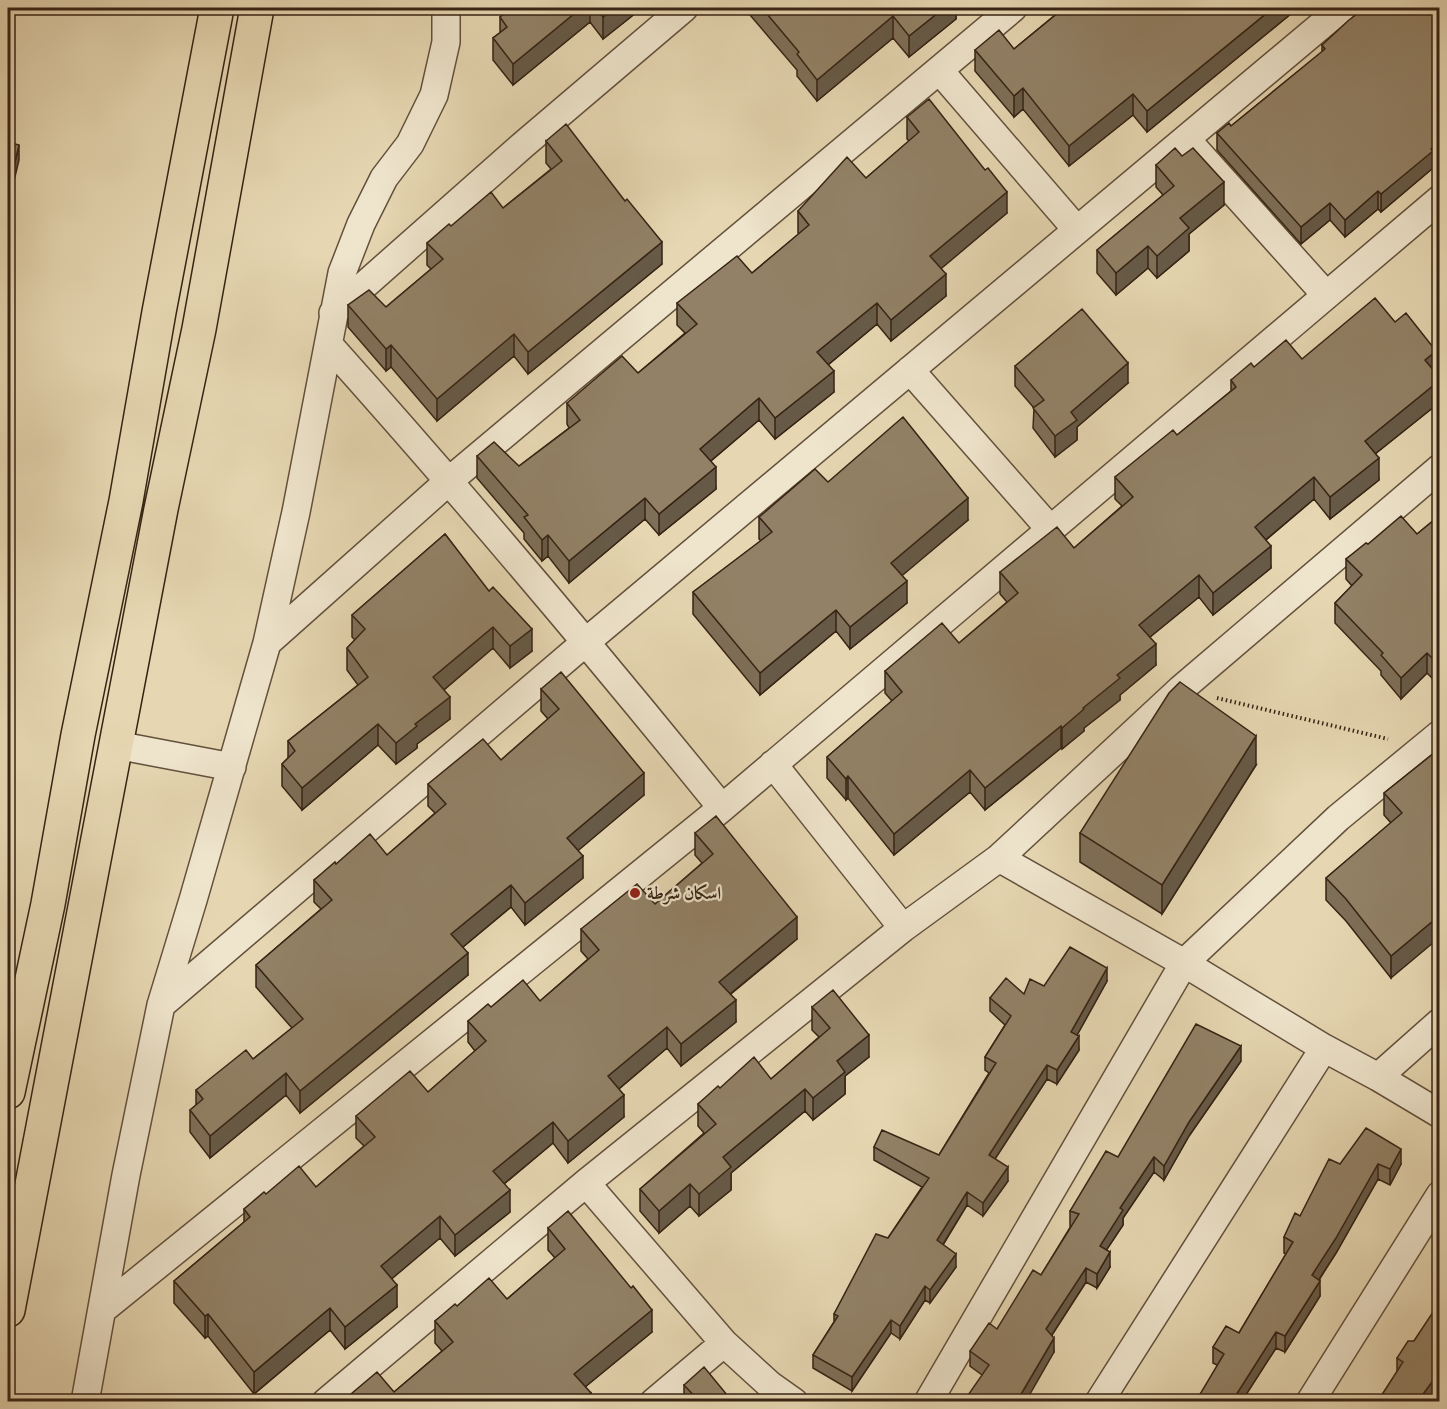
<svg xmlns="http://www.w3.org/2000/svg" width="1447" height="1409" font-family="'IM FELL Double Pica',Amiri,serif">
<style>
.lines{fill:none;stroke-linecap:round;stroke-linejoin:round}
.street-casing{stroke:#63503c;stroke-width:30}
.highway-casing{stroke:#372314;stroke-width:36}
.path{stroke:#372314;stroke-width:4;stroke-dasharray:1.5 3;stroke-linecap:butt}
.street{stroke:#efe5cd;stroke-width:27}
.highway{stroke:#e6d7b2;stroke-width:33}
.wall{fill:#7e6f58;stroke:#372314;stroke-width:1.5}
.shaded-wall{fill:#665a47;stroke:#372314;stroke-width:1.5}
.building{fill:#928166;stroke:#372314;stroke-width:1.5}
.poi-dot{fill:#8f2418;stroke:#efe5cd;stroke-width:2}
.labels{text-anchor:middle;stroke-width:4.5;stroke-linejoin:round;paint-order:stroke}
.poi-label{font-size:18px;font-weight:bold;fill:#372314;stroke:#efe5cd;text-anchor:start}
</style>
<rect width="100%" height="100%" fill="#e6d7b2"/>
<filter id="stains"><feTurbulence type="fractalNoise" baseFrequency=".00333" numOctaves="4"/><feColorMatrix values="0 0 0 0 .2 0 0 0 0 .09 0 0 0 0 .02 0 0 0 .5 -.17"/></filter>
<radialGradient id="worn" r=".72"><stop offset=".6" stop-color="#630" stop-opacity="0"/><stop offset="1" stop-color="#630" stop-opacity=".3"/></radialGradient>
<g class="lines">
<defs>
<path id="street" d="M939,70L1077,230
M1186,139L1326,295
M333,313L523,145L684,8
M329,345C464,496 594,650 722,808
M910,370L1050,529
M267,643L450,480L1013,8
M116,745L232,767
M773,764L903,928
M999,858L1184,963L1324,1048L1378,1077L1440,1114
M161,1005L587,641L1342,8
M1378,1077L1440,1022
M586,1183L724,1343L770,1385L794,1402
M102,1310L722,808L1440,199
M85,1402L126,1175L161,1005L193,900L267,643L296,512L342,273L361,224L384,178L410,144L434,95L446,42V8
M326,1402L586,1183L903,928L999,858L1181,689L1440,468
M654,1402L724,1343
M928,1402L1184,963L1338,818L1440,734
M1099,1402L1324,1048
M1310,1402L1440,1195"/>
<path id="highway" d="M8,1092L48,904L78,735L126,501L159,312L217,8
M8,1310L161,509L199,329L257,8"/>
</defs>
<use href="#street" class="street-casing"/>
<use href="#highway" class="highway-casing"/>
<path class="path" d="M1217,698L1388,739"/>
<use href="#street" class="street"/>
<use href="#highway" class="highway"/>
</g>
<path class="wall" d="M512,8H642L603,39L590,22L513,85L493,60V38L500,33V17Z
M744,8H956V19L909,57L893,38L817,101L797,76V70Z
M1053,8H1298L1147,132L1133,115L1069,166L1023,109L1014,117L975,71V50L1014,49L1055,15L1053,13Z
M1322,45L1433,165V168L1381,212L1378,209L1345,237L1330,220L1301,244L1217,150V133L1231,126L1322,52Z
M907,117L1007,213L941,268L946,296L891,341L877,324L828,365L834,392L775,439L759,420L711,461L716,489L659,535L645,519L569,583L548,556L542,561L524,539V533L477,478V456L519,466L569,428L567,424V403L638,373L685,333L677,325V303L752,273L799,234L798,233V211L866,178L909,141L907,139Z
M546,141L662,264L528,374L514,356L437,421L391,367L386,371L348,327V305L386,307L431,269L427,265V243L451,226L503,208L551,169L546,163Z
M1156,165L1224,205L1189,234V251L1157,278L1148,268L1116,295L1097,273V250L1163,195L1156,187Z
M1302,359L1436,372L1435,373L1440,378V402L1375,454L1379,480L1330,519L1314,499L1266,540L1271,568L1213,615L1199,597L1150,637L1156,665L1120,695V700L1084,728V731L1062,749L1061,748L985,810L970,792L894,855L848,798L846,800L827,778V757L892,701L885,693V671L959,643L1007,602L1000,594V572L1074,548L1122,506L1115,499V477L1177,435L1231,391V380L1254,367Z
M1015,366L1128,383L1077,427V440L1055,457L1033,428L1034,408L1015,386Z
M828,482L968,520L902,575L907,603L850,649L836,631L760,695L693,614V592L761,541L759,539V517Z
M1440,515V686L1427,673L1401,699L1381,675V671L1335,623V603L1352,586L1346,579V559L1368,544L1417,534Z
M445,534L532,651L510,668L493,648L444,690L450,719L417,744V748L396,764L378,745L302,810L282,786V764L288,758V741L358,685L347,670V648L355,640L352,637V615Z
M541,689L644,795L578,850L583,878L525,925L511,907L463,947L468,975L300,1113L286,1095L210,1158L190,1132V1110L196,1105V1090L253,1059L292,1028L256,987V965L321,909L314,902V880L336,864L387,855L435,813L428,806V784L501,760L548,719L541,711Z
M1439,749L1391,978L1346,921L1326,900V878L1391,823L1384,815V793Z
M1256,765L1162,914L1080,862V833Z
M695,833L797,939L731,994L736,1022L681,1066L667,1048L619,1089L624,1117L568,1163L553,1143L504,1184L510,1212L455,1256L440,1238L392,1278L397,1307L345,1349L330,1330L254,1394L208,1336L205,1338L174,1303V1281L244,1222V1209L266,1194L316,1187L364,1146L356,1138V1116L428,1092L475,1051L468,1042V1021L491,1007L540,1001L588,959L581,951V929L655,904L702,863L695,855Z
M1107,981L1077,1035L1079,1050L1057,1084L1047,1079L995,1159L1008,1181L983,1216L967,1205L943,1245L956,1267L930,1303L925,1300L900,1339L891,1333L852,1391L813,1368V1355L834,1322V1314L888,1238L922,1187L874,1160V1147L939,1155L989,1073L985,1070V1057L1005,1025L990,1011V998L1024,994L1044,986Z
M812,1007L869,1057L845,1076V1094L813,1120L805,1111L731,1173V1190L699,1216L690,1206L659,1233L640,1211V1189L704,1133L698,1126V1104L720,1088L771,1079L819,1037L812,1030Z
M1241,1061L1189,1136L1164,1180L1154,1172L1123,1218V1225L1106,1250L1110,1267L1097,1288L1086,1282L1052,1335L1054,1352L982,1375L970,1366V1351L997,1329L1041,1275L1071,1226H1070V1211L1118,1157Z
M1340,1164H1401L1390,1185L1378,1179L1336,1253L1319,1280L1320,1296L1285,1352L1276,1348L1243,1399L1244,1401L1217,1365L1213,1363V1347L1239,1333L1286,1254L1284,1253V1237Z
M548,1228L652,1332L585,1387L591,1401L345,1399L394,1392L442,1351L435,1343V1321L457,1306L507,1299L555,1258L548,1250Z
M1440,1303V1386L1429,1401H1378L1397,1372V1358L1414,1341Z
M684,1385L732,1401H684Z"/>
<path class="shaded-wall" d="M581,8H590V22L513,85V64Z
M615,8H642L603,39V17Z
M944,8H956V19L909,57V36Z
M1273,8H1298L1147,132V111Z
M893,16V38L817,101V80Z
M1023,88V109L1014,117V96Z
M1133,94V115L1069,166V146Z
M1440,142V159L1433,165V168L1381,212V194Z
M19,145V160L8,206V191Z
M1224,182V205L1189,234V251L1157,278V256L1180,218Z
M1378,191V209L1345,237V220Z
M1007,192V213L930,278V256Z
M1330,203V220L1301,244V227Z
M662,242V264L528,374V352Z
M1148,246V268L1116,295V273Z
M946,274V296L891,341V320Z
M877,303V324L817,374V352Z
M514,334V356L437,421V399Z
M391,345V367L386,371V349Z
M1436,351V372L1425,382V360Z
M1128,363V383L1077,427V440L1055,457V436L1071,412Z
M834,371V392L775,439V418Z
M1440,380V402L1365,462V441Z
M759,398V420L700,470V449Z
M1379,458V480L1330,519V497Z
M716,467V489L659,535V514Z
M1314,477V499L1255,549V527Z
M645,498V519L569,583V561Z
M968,498V520L891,585V563Z
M548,535V556L542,561V540Z
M1271,546V568L1213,615V593Z
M1199,575V597L1139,646V625Z
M907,581V603L850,649V627Z
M836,610V631L760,695V673Z
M493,627V648L433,699V677Z
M532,629V651L510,668V646Z
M1156,644V665L1120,695V700L1084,728V731L1062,749V728L1117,675Z
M1427,653V673L1401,699V678Z
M450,697V719L417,744V748L396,764V743L415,724Z
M378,724V745L302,810V788Z
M1061,726V748L985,810V788Z
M1256,736V765L1162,914V885Z
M970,770V792L894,855V834Z
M644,773V795L567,860V838Z
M848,776V798L846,800V779Z
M583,856V878L525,925V903Z
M511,885V907L451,957V934Z
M1440,915V937L1391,978V956Z
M797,917V939L719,1003V982Z
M468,953V975L300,1113V1091Z
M1107,968V981L1071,1046V1032Z
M736,1000V1022L681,1066V1044Z
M667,1027V1048L608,1098V1076Z
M869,1035V1057L845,1076V1094L813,1120V1098L837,1061Z
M1079,1036V1050L1057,1084V1070Z
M1241,1046V1061L1189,1136L1164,1180V1166L1189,1122Z
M1047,1065V1079L989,1168V1155Z
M286,1073V1095L210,1158V1136Z
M805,1089V1111L731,1173V1190L699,1216V1194L723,1157Z
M624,1095V1117L568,1163V1141Z
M553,1122V1143L493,1193V1171Z
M1401,1149V1164L1390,1185V1169Z
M1154,1157V1172L1123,1218V1225L1100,1260V1246L1120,1208Z
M1378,1164V1179L1336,1253L1312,1290V1275Z
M1008,1167V1181L983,1216V1203Z
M690,1184V1206L659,1233V1211Z
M510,1190V1212L455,1256V1235Z
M967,1192V1205L937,1254V1240Z
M440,1216V1238L381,1288V1266Z
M1110,1252V1267L1097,1288V1274Z
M956,1254V1267L930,1303V1290Z
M1086,1268V1282L1046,1344V1329Z
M1320,1281V1296L1285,1352V1336Z
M397,1285V1307L345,1349V1327Z
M925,1286V1300L900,1339V1326Z
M330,1308V1330L254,1394V1372Z
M652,1310V1332L574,1396V1374Z
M208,1314V1336L205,1338V1316Z
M891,1320V1333L852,1391V1377Z
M1276,1332V1348L1242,1401L1236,1395Z
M1054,1338V1352L1026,1401H1017Z
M1440,1371V1386L1429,1401H1418Z
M591,1393V1401H580Z"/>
<path class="building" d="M512,8H581L513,64L493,38L507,27L500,17Z
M596,8H615L603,17Z
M762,8H944L909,36L893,16L817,80L797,54L799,52Z
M1064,8H1273L1147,111L1133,94L1069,146L1023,88L1014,96L975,50L999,30L1014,49Z
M1365,8H1440V142L1431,149L1433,151L1381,194L1378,191L1345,220L1330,203L1301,227L1217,133L1229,123L1231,126L1325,49L1322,45L1349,20Z
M929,99L985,170L988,168L1007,192L930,256L946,274L891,320L877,303L817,352L834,371L775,418L759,398L700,449L716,467L659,514L645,498L569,561L548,535L542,540L524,517L528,515L477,456L494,442L519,466L580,420L567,403L622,356L638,373L697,324L677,303L737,256L752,273L809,225L798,211L847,157L866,178L919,132L907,117Z
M566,124L625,201L627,199L662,242L528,352L514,334L437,399L391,345L386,349L348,305L369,290L386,307L443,259L427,243L449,224L451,226L491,192L503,208L562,161L546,141Z
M8,142L19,145L8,191Z
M1175,148L1182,156L1193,148L1224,182L1180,218L1189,228L1157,256L1148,246L1116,273L1097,250L1174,186L1156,165Z
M1375,298L1395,322L1406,313L1436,351L1425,360L1440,378V380L1365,441L1379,458L1330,497L1314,477L1255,527L1271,546L1213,593L1199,575L1139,625L1156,644L1117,675L1120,678L1083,708L1084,709L1062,728L1061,726L985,788L970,770L894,834L848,776L846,779L827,757L902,692L885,671L942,623L959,643L1018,593L1000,572L1057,527L1074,548L1133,497L1115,477L1173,430L1177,435L1236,387L1231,380L1251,363L1254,367L1286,340L1302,359Z
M1082,309L1128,363L1071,412L1077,420L1055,436L1033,408L1044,400L1015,366Z
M903,417L968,498L891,563L907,581L850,627L836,610L760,673L693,592L772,532L759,517L815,469L828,482Z
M1440,515V666L1427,653L1401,678L1381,655L1383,653L1335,603L1362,575L1346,559L1366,543L1368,544L1401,516L1417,534Z
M445,534L489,591L493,587L532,629L510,646L493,627L433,677L450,697L415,724L417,726L396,743L378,724L302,788L282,764L295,751L288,741L368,677L347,648L365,629L352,615Z
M561,672L644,773L567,838L583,856L525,903L511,885L451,934L468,953L300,1091L286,1073L210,1136L190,1110L203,1099L196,1090L246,1050L253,1059L303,1019L256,965L332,900L314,880L335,862L336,864L370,834L387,855L446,804L428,784L483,739L501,760L559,709L541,689Z
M1180,682L1256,736L1162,885L1080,833L1169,693Z
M1439,749L1440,915L1391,956L1346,899L1326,878L1402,813L1384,793Z
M716,816L797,917L719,982L736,1000L681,1044L667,1027L608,1076L624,1095L568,1141L553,1122L493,1171L510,1190L455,1235L440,1216L381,1266L397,1285L345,1327L330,1308L254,1372L208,1314L205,1316L174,1281L250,1217L244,1209L264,1192L266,1194L299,1166L316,1187L375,1137L356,1116L410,1071L428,1092L486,1041L468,1021L488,1004L491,1007L523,980L540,1001L599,950L581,929L637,884L655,904L713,854L695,833Z
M1070,947L1107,968L1071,1032L1079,1036L1057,1070L1047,1065L989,1155L1008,1167L983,1203L967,1192L937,1240L956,1254L930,1290L925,1286L900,1326L891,1320L852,1377L813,1355L838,1316L834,1314L876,1234L888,1238L929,1178L874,1147L882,1130L939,1155L996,1063L985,1057L1011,1016L990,998L1006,978L1024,994L1030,979L1044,986Z
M833,990L869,1035L837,1061L845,1072L813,1098L805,1089L723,1157L731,1167L699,1194L690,1184L659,1211L640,1189L716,1124L698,1104L718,1086L720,1088L754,1057L771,1079L830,1028L812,1007Z
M1196,1024L1241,1046L1189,1122L1164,1166L1154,1157L1120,1208L1123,1210L1100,1246L1110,1252L1097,1274L1086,1268L1046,1329L1054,1338L1017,1401H964L989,1365L970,1351L989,1323L997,1329L1033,1270L1041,1275L1079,1214L1070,1211L1106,1151L1118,1157Z
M1366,1128L1401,1149L1390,1169L1378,1164L1336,1238L1312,1275L1320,1281L1285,1336L1276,1332L1236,1395L1244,1399L1243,1401H1196L1224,1354L1213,1347L1226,1326L1239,1333L1293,1242L1284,1237L1295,1213L1300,1216L1329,1159L1340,1164Z
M568,1211L631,1288L633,1286L652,1310L574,1374L591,1393L580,1401H338L343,1397L345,1399L377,1372L394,1392L453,1342L435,1321L455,1304L457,1306L489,1278L507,1299L565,1249L548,1228Z
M1439,1303L1440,1371L1418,1401H1378L1403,1362L1397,1358L1408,1341H1414Z
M704,1367L732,1401H699L684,1385Z
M1127,1394L1145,1401H1124Z"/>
<circle class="poi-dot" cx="635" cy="893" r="6"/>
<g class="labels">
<g class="poi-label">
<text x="647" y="899">اسكان شرطة</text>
</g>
</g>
<rect width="1447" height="1409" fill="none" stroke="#e6d7b2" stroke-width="30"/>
<rect x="9" y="9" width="1429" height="1391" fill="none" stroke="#372314" stroke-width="3"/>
<rect x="15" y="15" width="1417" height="1379" fill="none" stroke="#372314" stroke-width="1.5"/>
<rect width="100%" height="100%" filter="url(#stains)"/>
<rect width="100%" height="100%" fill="url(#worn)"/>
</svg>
